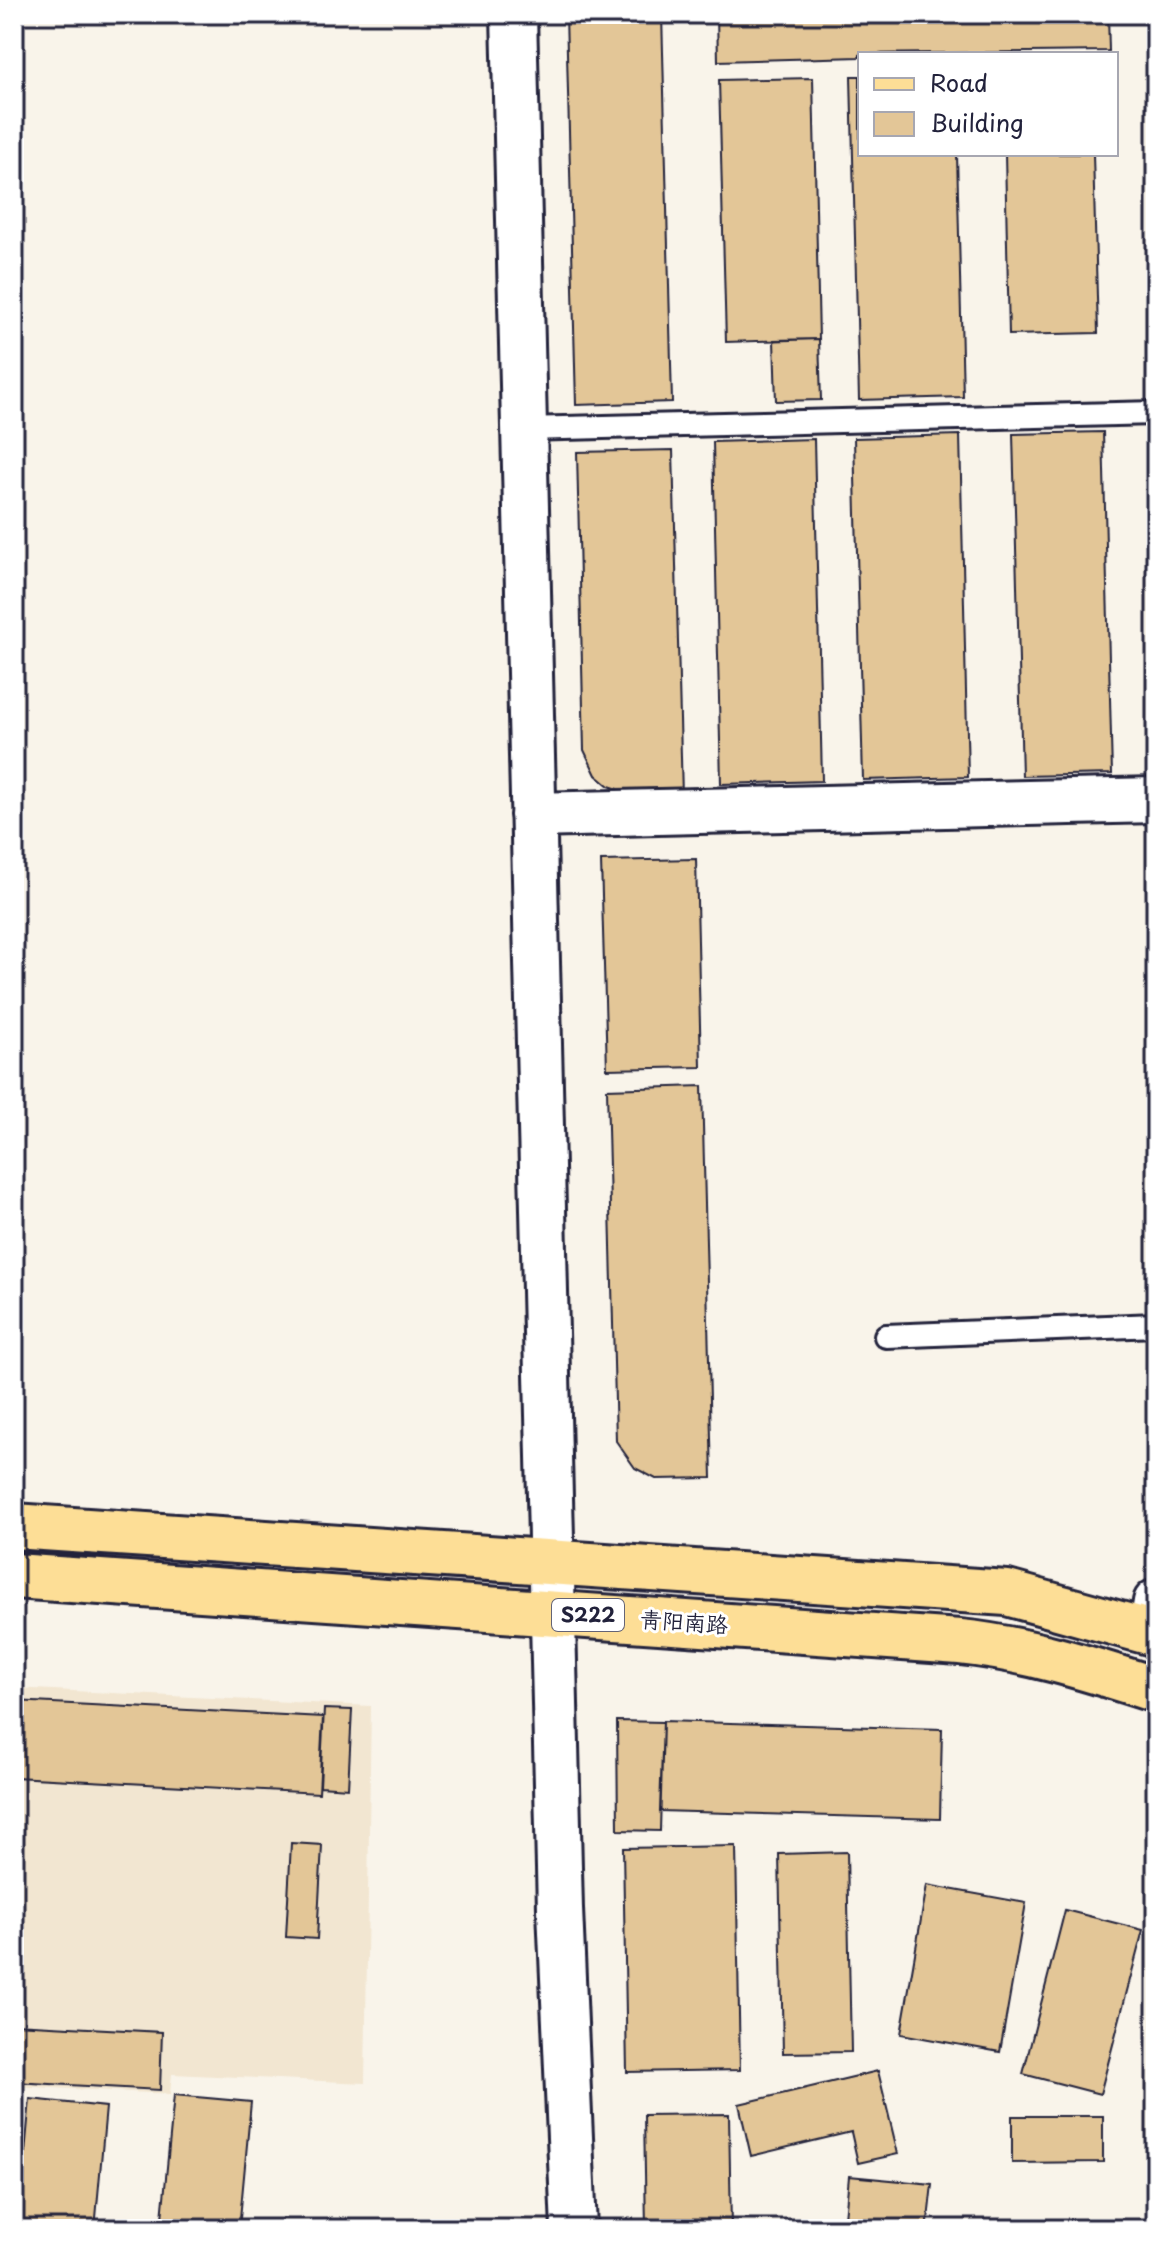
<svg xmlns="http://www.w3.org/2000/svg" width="1170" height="2243" font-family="'Playpen Sans','LXGW WenKai TC',sans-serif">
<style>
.built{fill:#f2e6d1}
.building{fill:#e3c697;stroke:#22223b;stroke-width:2}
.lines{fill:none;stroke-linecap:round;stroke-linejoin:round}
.lane-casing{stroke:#22223b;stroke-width:28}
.street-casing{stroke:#22223b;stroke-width:50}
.primary-casing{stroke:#22223b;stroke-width:50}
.lane{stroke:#fff;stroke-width:22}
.street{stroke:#fff;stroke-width:44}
.primary{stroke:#fdde96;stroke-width:44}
.labels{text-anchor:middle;stroke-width:6;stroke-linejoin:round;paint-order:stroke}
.shield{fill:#fff;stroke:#646476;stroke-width:2}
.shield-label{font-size:20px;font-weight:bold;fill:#22223b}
.street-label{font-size:22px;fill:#22223b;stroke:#fff}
</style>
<rect width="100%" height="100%" fill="#f9f4ea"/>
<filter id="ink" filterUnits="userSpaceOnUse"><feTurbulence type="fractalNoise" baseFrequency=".0125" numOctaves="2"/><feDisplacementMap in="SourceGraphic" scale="16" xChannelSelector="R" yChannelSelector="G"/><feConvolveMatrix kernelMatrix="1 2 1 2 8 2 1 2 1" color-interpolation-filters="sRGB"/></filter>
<g filter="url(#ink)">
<path class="built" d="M14,1688L371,1706L365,2083L172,2074L170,2094L14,2086Z"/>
<path class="building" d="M566,14H662L672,402L576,405Z
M717,14H1108L1109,51L860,54V57L718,61Z
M851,76H860V154H957L963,397L859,400Z
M813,78L819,339L726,342L719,80Z
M1005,154H1093L1098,333L1009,335Z
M819,339L821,400L776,401L774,340Z
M1103,432L1112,774L1022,776L1013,434Z
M960,435L968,777L863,780L854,438Z
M814,439L822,781L721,784L713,442Z
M673,450L682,796L644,797L609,786L596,775L584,750L577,452Z
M696,859L701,1067L607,1069L601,861Z
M702,1086L712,1478L656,1479L635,1468L616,1441L607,1089Z
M14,1701L323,1717L319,1793L14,1777Z
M324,1709L352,1710L348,1788L320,1786Z
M617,1721L663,1722L660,1831L618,1830Z
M663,1721L942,1729L940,1819L660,1811Z
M291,1843L322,1845L317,1939L286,1937Z
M736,1846L740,2070L627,2072L623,1848Z
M847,1852L851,2052L783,2053L779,1854Z
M927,1885L1026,1903L1000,2052L901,2034Z
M1065,1910L1143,1930L1100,2094L1023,2074Z
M14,2024L162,2032L160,2090L14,2082Z
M878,2071L898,2154L858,2163L851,2132L751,2156L739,2104Z
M174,2095L251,2102L239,2229H161Z
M30,2099L106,2107L95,2229H18Z
M729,2114L731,2229H646L644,2115Z
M1012,2116H1103V2162L1012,2163Z
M849,2176L932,2184L927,2229H844Z"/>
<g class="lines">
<defs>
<path id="lane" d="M524,429L1156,413
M886,1336L1156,1325"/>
<path id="street" d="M514,14L560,1909L574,2229
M533,815L1156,800
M1151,1632L1156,1602"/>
<path id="primary" d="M14,1526L1007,1593L1156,1634
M14,1576L960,1642C1028,1649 1091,1669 1156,1690"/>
</defs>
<use href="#lane" class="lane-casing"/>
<use href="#street" class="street-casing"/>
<use href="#primary" class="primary-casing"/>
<use href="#lane" class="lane"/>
<use href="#street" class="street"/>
<use href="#primary" class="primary"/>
</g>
</g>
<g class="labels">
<rect class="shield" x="552" y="1599" width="72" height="32" rx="6"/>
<g class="shield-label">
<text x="588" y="1622">S222</text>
</g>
<g class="street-label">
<text transform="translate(684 1622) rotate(4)" y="8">青阳南路</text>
</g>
</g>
<rect width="1170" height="2243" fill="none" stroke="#fff" stroke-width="48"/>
<rect x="24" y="24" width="1122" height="2195" fill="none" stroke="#22223b" stroke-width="3" filter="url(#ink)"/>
<rect x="858" y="52" width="260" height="104" fill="#ffffff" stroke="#a7a7b1" stroke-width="2"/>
<rect x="874" y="78" width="40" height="12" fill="#fdde96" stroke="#a7a7b1" stroke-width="2"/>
<text x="930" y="92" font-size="24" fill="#22223b">Road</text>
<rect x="874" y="112" width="40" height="24" fill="#e3c697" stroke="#a7a7b1" stroke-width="2"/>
<text x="930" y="132" font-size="24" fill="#22223b">Building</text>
</svg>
